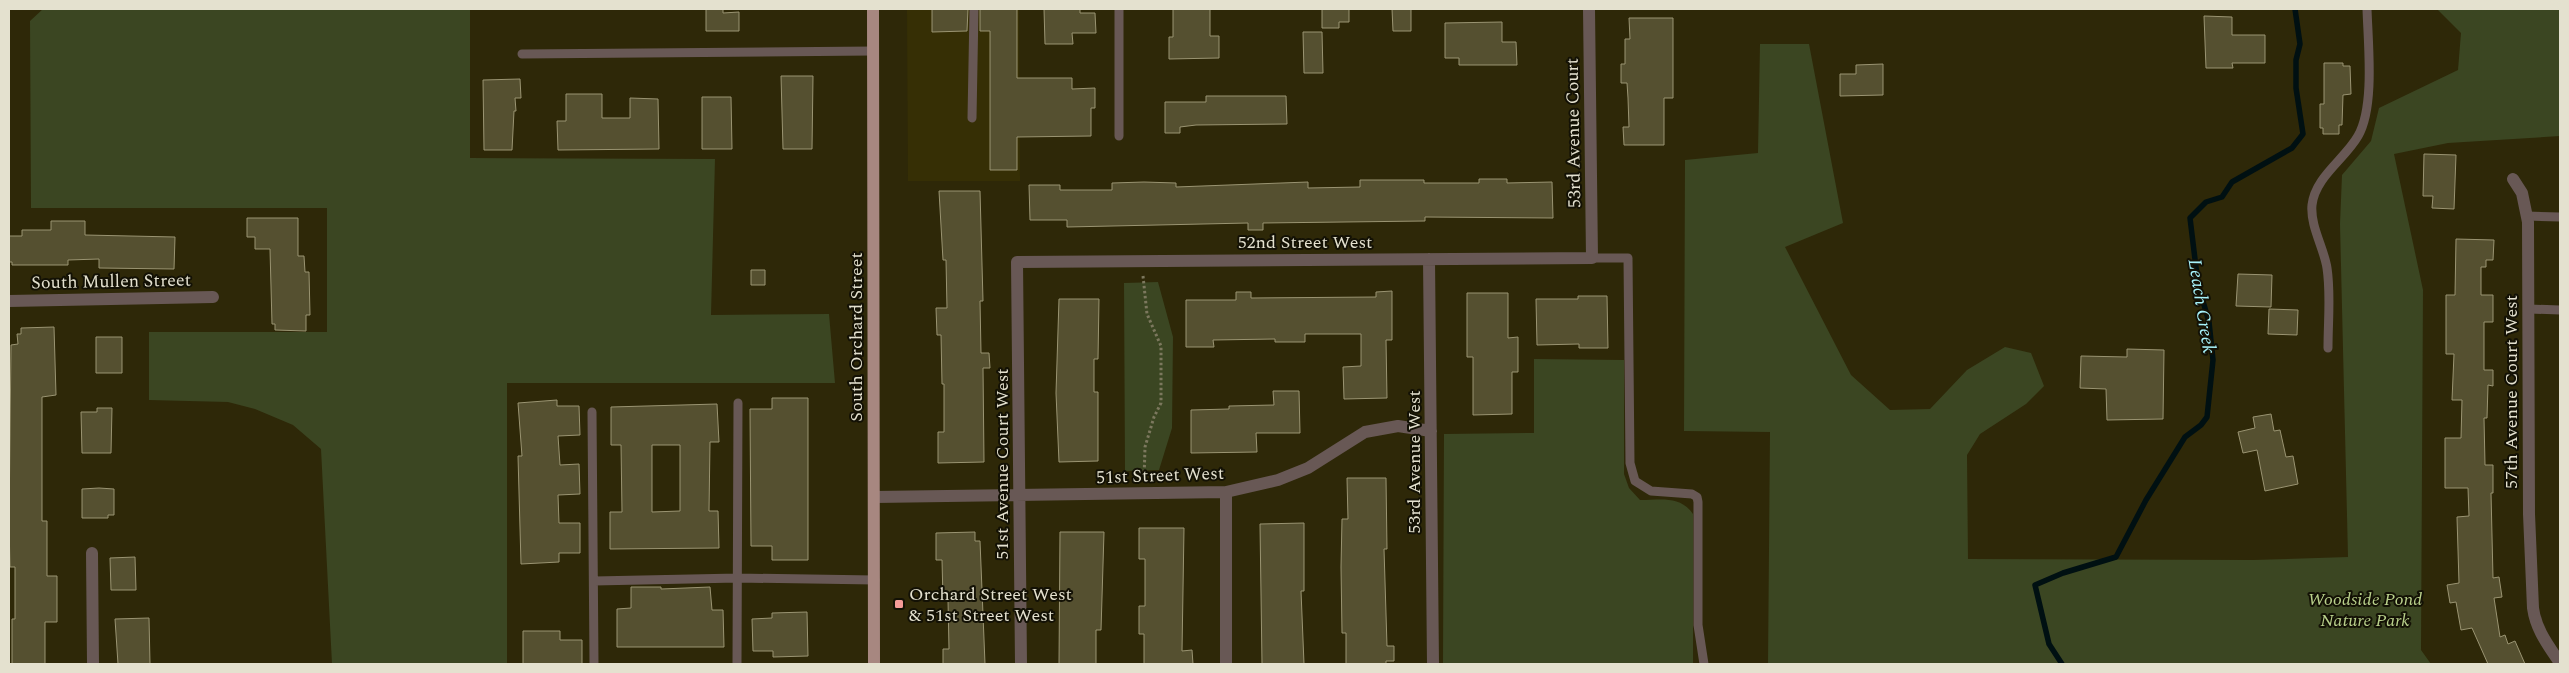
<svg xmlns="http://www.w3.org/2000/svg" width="2569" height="673" font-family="Spectral,serif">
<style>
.built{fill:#362f05}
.green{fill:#3b4622}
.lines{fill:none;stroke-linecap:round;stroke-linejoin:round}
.stream{stroke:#001012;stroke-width:5.5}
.building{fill:#555030;stroke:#9a9472;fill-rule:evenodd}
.path{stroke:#7c785e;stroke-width:3;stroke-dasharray:2.5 2.5;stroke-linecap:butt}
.service{stroke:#685855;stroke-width:9}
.minor{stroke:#685855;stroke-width:12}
.primary{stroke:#a78780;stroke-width:12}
.poi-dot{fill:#f59b98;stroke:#131105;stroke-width:2}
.labels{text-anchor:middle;stroke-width:4;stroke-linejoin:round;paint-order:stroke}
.street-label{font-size:18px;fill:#e4e1cf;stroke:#131105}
.poi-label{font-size:18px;fill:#e4e1cf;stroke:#131105;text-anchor:start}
.park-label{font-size:18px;font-style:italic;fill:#b9d08b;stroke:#131105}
.water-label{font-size:19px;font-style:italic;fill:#a7f3fb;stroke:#131105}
</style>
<rect width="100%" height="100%" fill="#2e2808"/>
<path class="built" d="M907,9H1019L1020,181H908Z"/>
<path class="green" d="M43,9H470V158L715,159L711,315L829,314L835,383H507V664H332L321,449L293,425L255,409L228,402L149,400V332H327V208H31L30,21Z
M2437,9H2560V136L2448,143L2394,154L2423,290L2421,650L2431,664H1768L1770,432L1684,431L1685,160L1758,153L1760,44H1809L1843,223L1785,247L1851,375L1890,410L1930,409L1967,370L2005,347L2031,353L2044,386L2026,404L1980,434L1967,455L1968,559L2253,560L2348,557L2340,224L2342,175L2371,141L2379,108L2458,70L2461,33Z
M1158,282L1173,337L1172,428L1159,470L1125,471L1124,283Z
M1534,359L1624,360V474L1629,488L1640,500C1661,500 1680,495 1693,514V664H1443L1444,434L1534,433Z"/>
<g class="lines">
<path class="stream" d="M2062,664L2049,644L2035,585L2063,573L2116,557L2146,500L2185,437L2201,425L2207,417L2213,360L2209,322L2198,284L2190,218L2206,202L2222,197L2232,182L2292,148L2303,134L2296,88V60L2300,44L2295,9"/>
</g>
<path class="building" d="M706,9H723V13L739,12V31H706Z
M932,9H968L967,31L932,32Z
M980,9H1017V78H1072V89L1095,88V108H1091V136L1017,137V170H990V31H980Z
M1044,9H1080V13H1095L1096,33H1072L1073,44H1045Z
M1173,9H1210V36H1219V58L1169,59V37H1173Z
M1322,9H1349V22H1339V28H1322Z
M1392,9H1411V31H1393Z
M2204,16L2232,17V35H2265V63H2232L2233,68H2206Z
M1629,18H1673V98H1664V145H1624L1623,127H1629L1628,98L1627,83H1621V64H1625V39H1630Z
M1502,22V42H1516L1517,65H1459V58H1445V23Z
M1303,32H1322L1323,73H1304Z
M2324,63H2343V66H2350L2351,94L2343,95L2342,125H2339V134H2323V128H2320V104H2324Z
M1883,64V95L1840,96V74H1856V65Z
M781,76H813L812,149H783Z
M520,79L521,98H515L516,111H514L512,150H484L483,80Z
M566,94H602V118H630V98L658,99L659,149L558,150L557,121H566Z
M1206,96H1286L1287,124L1196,125L1180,127V133H1165V102H1206Z
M702,97H731L732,149H702Z
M2424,154L2456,155L2454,209L2432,208L2433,196H2423Z
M1479,179H1507V183L1552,182L1553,218L1425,217V221L1263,223V230H1248V223L1067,227V220H1030L1029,185H1060V190H1112V183L1144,182L1176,183V187L1308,182V188L1360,187V180H1424V183H1479Z
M939,191H980L983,301H980L981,353H989L990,368H983L984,462L938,463V432H944V384H942L941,335H937L936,308H947L946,260H943Z
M247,218H298V256H304L305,272H309L310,315H306V331L275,330V324H272L270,249H255V237H247Z
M51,221H85V235L175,237L174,269L99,268V259L68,260V265H12V262H9V236H22V230H51Z
M2456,239L2494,240L2493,260H2486V267H2481V295H2493V322H2484V370H2493V386L2488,385L2487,418H2484L2485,465H2493V493H2491L2493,578L2499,577L2502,597L2494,598L2500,637L2505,635L2508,644L2515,641L2525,664H2488L2472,628L2461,630L2456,602L2450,603L2447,585L2459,583L2457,517L2469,516L2468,488H2445V438H2461L2462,400H2452L2454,354H2446V295H2455Z
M751,270H765V285H751Z
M2238,274L2272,275L2271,307L2236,306Z
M1392,291V340H1386L1387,398L1344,399L1343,367L1361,366V334H1305V342H1275V339L1213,340L1214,347H1186V300H1236V292H1251V298L1376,297V292Z
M1467,293H1508V338L1518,337V372H1512V414L1473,415V357H1467Z
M1578,296H1607L1608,348H1579V344L1537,345L1536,299H1578Z
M1059,299H1099L1098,359H1094V392H1098V461L1059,462L1056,393Z
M2269,309L2298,310L2297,335L2268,334Z
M54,327L56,395L42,397V521H47V576H57V622H45V664H12V619H15V567H10L9,525L11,345L18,344L17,334H21V328Z
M96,337H122V373H96Z
M2127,349L2164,350L2163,419L2107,420L2106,389L2080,388L2081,356L2127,357Z
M1273,391H1299L1300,433H1256L1257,452L1191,453V410L1229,409V406L1274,405Z
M772,398H808V560H772V546H751L750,409H772Z
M557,400V406H579L580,435L558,436L560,465L579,464L580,494L558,495L559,523H580V553H559V562L521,564L518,456H522L518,403Z
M717,404L719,442H710L709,511H718L719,548L610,549V512H622L621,445H611V407ZM652,445H680V511L652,512Z
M97,408H112L111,453H82L81,412H97Z
M2271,414L2274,431L2280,430L2286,457L2293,456L2298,484L2265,491L2257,450L2243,453L2238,432L2255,428L2253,417Z
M1347,478H1386L1387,549H1384L1387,646H1394V661H1386V664H1346V633H1342L1341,567L1342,519H1348Z
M99,488L114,489V515H108V518H82V489Z
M1304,523V591H1301L1304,664H1262L1260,524Z
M1139,528H1184L1182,651L1192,650L1193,664H1144V634H1139V606H1145V559H1139Z
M975,532V541H980L985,664H943V649H949L948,600H943L942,560H936V533Z
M1060,532H1104L1101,630H1096V664H1059Z
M135,557L136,590H111L110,558Z
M631,587H661V589L710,587L712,610H723L724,647H617V609L631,608Z
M807,612L808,656L773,657V651H753L752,619L772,618V613Z
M149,618L150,664H118L115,619Z
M523,631H560V640H582V664H523Z"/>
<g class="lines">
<path class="path" d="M1143,276L1147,314L1161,346V403L1154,417L1145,447L1144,480"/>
<path class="service" d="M522,54L873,51
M972,118L974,9
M1119,136V9
M2527,216L2560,217
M1592,258H1628L1630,463L1635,481L1651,491L1692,494L1697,497L1698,502V625L1704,664
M2529,309L2560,310
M2328,348C2328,321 2331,294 2327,268C2324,248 2310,226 2312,205C2315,177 2345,159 2358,136C2375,107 2368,43 2367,9
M592,412L594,664
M594,581L738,578L875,580
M737,664L738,403"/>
<path class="minor" d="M2513,179L2522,193L2528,222L2529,514L2533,608C2536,630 2548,645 2560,663
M1429,259L1433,664
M9,301L213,297
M1226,492V664
M875,497L1226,492L1278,480L1308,468L1365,432L1398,426L1431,431
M92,553L93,664
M1021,664L1017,262L1592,258L1589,9"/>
<path class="primary" d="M873,9L874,664"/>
</g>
<rect class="poi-dot" x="894" y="599" width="10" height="10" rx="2.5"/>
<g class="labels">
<g class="street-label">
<text transform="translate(1573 133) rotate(-91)" y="6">53rd Avenue Court</text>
<text x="1305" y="248">52nd Street West</text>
<text transform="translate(111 281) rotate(-1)" y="6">South Mullen Street</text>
<text transform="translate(856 337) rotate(-90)" y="6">South Orchard Street</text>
<text transform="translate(2511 392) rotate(-90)" y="6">57th Avenue Court West</text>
<text transform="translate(1414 462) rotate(-90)" y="6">53rd Avenue West</text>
<text transform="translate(1002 464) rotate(-90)" y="6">51st Avenue Court West</text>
<text transform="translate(1160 475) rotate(-2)" y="6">51st Street West</text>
</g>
<g class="poi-label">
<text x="909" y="600">Orchard Street West<tspan x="909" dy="21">&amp; 51st Street West</tspan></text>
</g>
<g class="park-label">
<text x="2365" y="605">Woodside Pond<tspan x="2365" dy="21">Nature Park</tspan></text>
</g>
<g class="water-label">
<text transform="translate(2203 306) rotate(81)" y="7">Leach Creek</text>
</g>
</g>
<rect width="2569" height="673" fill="none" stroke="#e4e1cf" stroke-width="20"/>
</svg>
